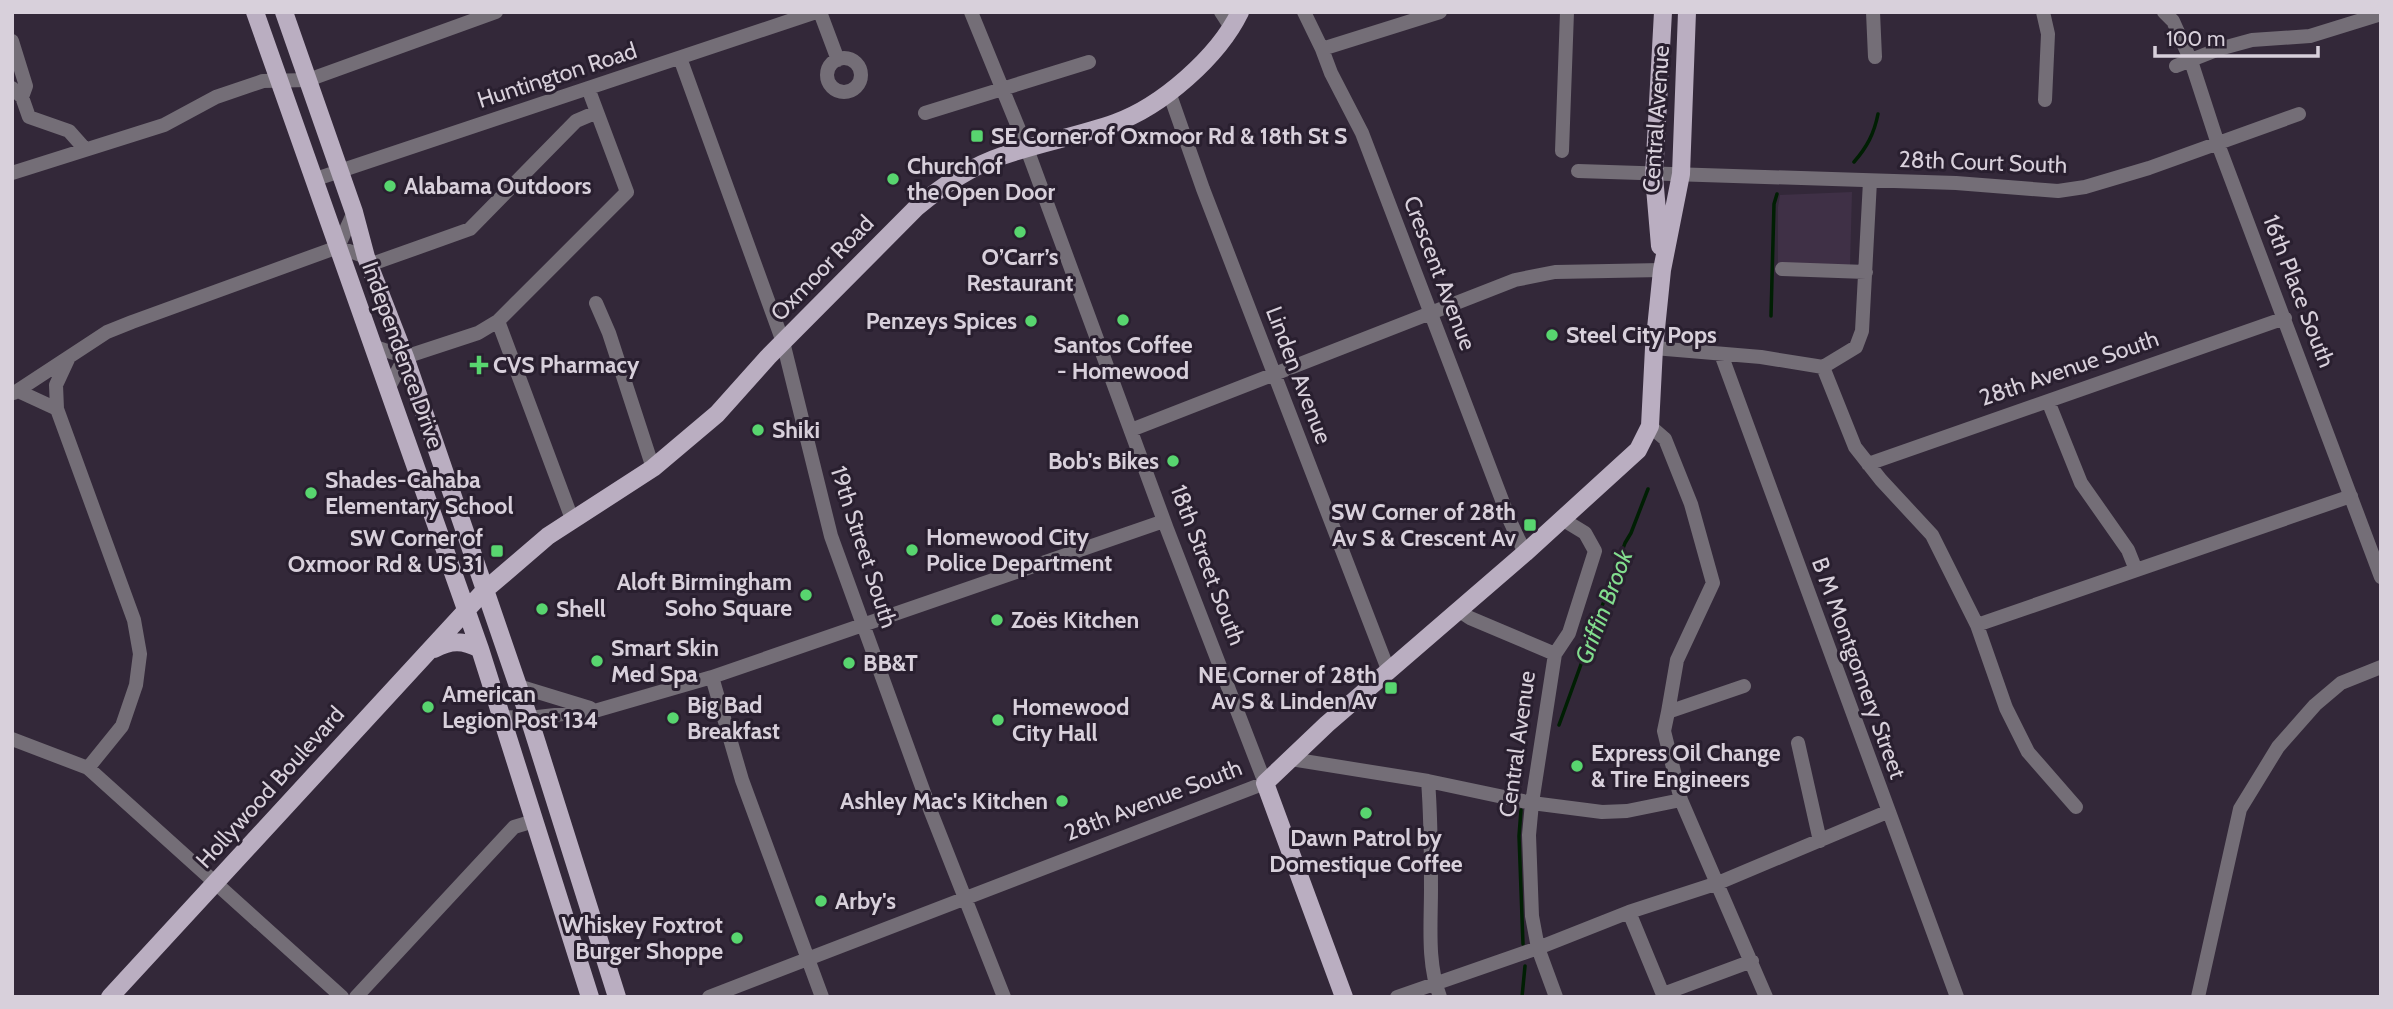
<svg xmlns="http://www.w3.org/2000/svg" width="2393" height="1009" font-family="Cabin,sans-serif">
<style>
.built{fill:#3f3046}
.lines{fill:none;stroke-linecap:round;stroke-linejoin:round}
.stream{stroke:#001f03;stroke-width:3.5}
.minor{stroke:#746e77;stroke-width:14}
.major{stroke:#baaec1;stroke-width:18}
.poi-dot{fill:#58d56f;stroke:#291f2f;stroke-width:2.5}
.labels{text-anchor:middle;stroke-width:6;stroke-linejoin:round;paint-order:stroke}
.street-label{font-size:23px;fill:#d8d0db;stroke:#291f2f}
.poi-label{font-size:23px;font-weight:bold;fill:#d8d0db;stroke:#291f2f;text-anchor:start}
.water-label{font-size:24px;font-style:italic;fill:#82dd8e;stroke:#291f2f}
</style>
<rect width="100%" height="100%" fill="#332839"/>
<path class="built" d="M1852,192L1850,266L1778,264V207L1780,195Z"/>
<g class="lines">
<path class="stream" d="M1854,162C1867,147 1874,134 1878,114
M1771,316L1774,204L1777,194
M1559,725L1625,543L1631,533L1648,489
M1521,810L1519,836L1523,944
M1522,997L1525,966"/>
<path class="minor" d="M820,12L838,60
M1221,12L1232,29
M1304,12L1322,49L1331,73L1362,133L1510,521L1525,553
M1873,12L1875,57
M2043,12L2048,34L2045,100
M2164,12L2173,21L2191,61L2218,144L2381,577
M12,41L26,86L22,97
M1322,49L1440,12
M827 75a17 17 0 1 1 34 0a17 17 0 1 1-34 0Z
M680,58L783,342L831,536L931,812L1004,997
M2176,66L2219,49L2252,40L2310,36L2381,14
M12,88L22,97L29,117L69,131L85,149
M1169,92L1203,189L1389,672
M925,113L1089,62
M1562,151L1567,12
M1578,171L1956,183L2058,191L2085,187L2149,168L2299,114
M12,173L164,125L216,97L263,81L308,80L496,12
M313,180L816,12
M338,247L354,212
M369,265L470,229L576,121L597,112
M1782,269L1866,272
M596,303L609,333L653,468
M498,321L572,519
M373,346L405,357L478,333L498,321L627,192L588,88
M1654,348L1761,357L1823,367
M1721,354L1957,997
M1823,367L1855,447L1881,480L1932,535L1977,625L2006,708L2028,752L2076,807
M1823,367L1856,347L1862,331L1870,181
M388,389L405,357
M18,391L57,409L134,620L140,654L136,685L122,726L88,768
M14,393L107,332L132,322L338,247L366,257
M2048,401L2081,483L2128,550L2136,570
M57,409L56,385L69,357
M1650,426L1665,439L1691,504L1713,583L1677,660L1668,712
M1131,430L1515,280L1555,272L1662,270
M1868,464L2285,318
M1458,610L1470,618L1555,654
M1977,625L2351,496
M712,677L742,780L822,997
M518,686L590,708
M502,717L529,718L598,710L712,677L1164,521
M12,739L88,768L342,997
M1798,743L1820,841
M1291,759L1428,781L1532,803L1602,812L1627,811L1681,800L1664,731L1668,712L1744,686
M1428,781C1431,817 1431,853 1431,889C1431,925 1427,963 1440,997
M1681,800L1766,997
M1629,912L1664,997
M1663,994L1752,961
M356,997L514,827L534,821
M709,997L1265,783L1167,529L1027,149L971,12
M1397,997L1538,948L1629,912L1718,883L1887,812
M1556,997L1538,948L1532,916L1529,835L1532,803L1555,654L1569,633L1595,551L1585,533L1562,519
M2198,997L2240,809L2278,747L2315,705L2341,683L2381,667"/>
<path class="major" d="M255,12L480,649L590,997
M284,12L354,212L366,257L405,357L529,718L617,997
M1660,246L1654,176L1663,12
M434,649C451,640 463,640 480,649
M110,997L485,590L548,536L653,468L717,414L768,357L916,208C942,186 969,167 1002,156C1039,143 1078,136 1115,123C1162,106 1218,57 1240,12
M1344,997L1265,783L1327,724L1525,553L1638,450L1650,426L1654,348L1662,270L1681,174L1687,12"/>
</g>
<g class="poi-dot">
<rect x="970" y="129" width="14" height="14" rx="3.5"/>
<circle cx="893" cy="179" r="7"/>
<circle cx="390" cy="186" r="7"/>
<circle cx="1020" cy="232" r="7"/>
<circle cx="1123" cy="320" r="7"/>
<circle cx="1031" cy="321" r="7"/>
<circle cx="1552" cy="335" r="7"/>
<path d="M475.5 354.5h7v7h7v7h-7v7h-7v-7h-7v-7h7z"/>
<circle cx="758" cy="430" r="7"/>
<circle cx="1173" cy="461" r="7"/>
<circle cx="311" cy="493" r="7"/>
<rect x="1523" y="518" width="14" height="14" rx="3.5"/>
<circle cx="912" cy="550" r="7"/>
<rect x="490" y="544" width="14" height="14" rx="3.5"/>
<circle cx="806" cy="595" r="7"/>
<circle cx="542" cy="609" r="7"/>
<circle cx="997" cy="620" r="7"/>
<circle cx="597" cy="661" r="7"/>
<circle cx="849" cy="663" r="7"/>
<rect x="1384" y="681" width="14" height="14" rx="3.5"/>
<circle cx="428" cy="707" r="7"/>
<circle cx="673" cy="718" r="7"/>
<circle cx="998" cy="720" r="7"/>
<circle cx="1577" cy="766" r="7"/>
<circle cx="1062" cy="801" r="7"/>
<circle cx="1366" cy="813" r="7"/>
<circle cx="821" cy="901" r="7"/>
<circle cx="737" cy="938" r="7"/>
</g>
<g class="labels">
<g class="street-label">
<text transform="translate(557 75) rotate(-18)" y="8">Huntington Road</text>
<text transform="translate(1656 119) rotate(-86)" y="8">Central Avenue</text>
<text transform="translate(1983 162) rotate(2)" y="8">28th Court South</text>
<text transform="translate(822 268) rotate(-46)" y="8">Oxmoor Road</text>
<text transform="translate(1440 273) rotate(69)" y="8">Crescent Avenue</text>
<text transform="translate(2299 291) rotate(69)" y="8">16th Place South</text>
<text transform="translate(403 355) rotate(70)" y="8">Independence Drive</text>
<text transform="translate(2069 368) rotate(-19)" y="8">28th Avenue South</text>
<text transform="translate(1299 375) rotate(69)" y="8">Linden Avenue</text>
<text transform="translate(864 547) rotate(72)" y="8">19th Street South</text>
<text transform="translate(1208 565) rotate(69)" y="8">18th Street South</text>
<text transform="translate(1859 668) rotate(70)" y="8">B M Montgomery Street</text>
<text transform="translate(1517 744) rotate(-82)" y="8">Central Avenue</text>
<text transform="translate(270 787) rotate(-48)" y="8">Hollywood Boulevard</text>
<text transform="translate(1153 800) rotate(-21)" y="8">28th Avenue South</text>
</g>
<g class="poi-label">
<text x="991" y="144">SE Corner of Oxmoor Rd &amp; 18th St S</text>
<text x="907" y="174">Church of<tspan x="907" dy="26">the Open Door</tspan></text>
<text x="404" y="194">Alabama Outdoors</text>
<text x="1020" y="265" text-anchor="middle">O’Carr’s<tspan x="1020" dy="26">Restaurant</tspan></text>
<text x="1017" y="329" text-anchor="end">Penzeys Spices</text>
<text x="1566" y="343">Steel City Pops</text>
<text x="1123" y="353" text-anchor="middle">Santos Coffee<tspan x="1123" dy="26">- Homewood</tspan></text>
<text x="493" y="373">CVS Pharmacy</text>
<text x="772" y="438">Shiki</text>
<text x="1159" y="469" text-anchor="end">Bob's Bikes</text>
<text x="325" y="488">Shades-Cahaba<tspan x="325" dy="26">Elementary School</tspan></text>
<text x="1516" y="520" text-anchor="end">SW Corner of 28th<tspan x="1516" dy="26">Av S &amp; Crescent Av</tspan></text>
<text x="926" y="545">Homewood City<tspan x="926" dy="26">Police Department</tspan></text>
<text x="483" y="546" text-anchor="end">SW Corner of<tspan x="483" dy="26">Oxmoor Rd &amp; US 31</tspan></text>
<text x="792" y="590" text-anchor="end">Aloft Birmingham<tspan x="792" dy="26">Soho Square</tspan></text>
<text x="556" y="617">Shell</text>
<text x="1011" y="628">Zoës Kitchen</text>
<text x="611" y="656">Smart Skin<tspan x="611" dy="26">Med Spa</tspan></text>
<text x="863" y="671">BB&amp;T</text>
<text x="1377" y="683" text-anchor="end">NE Corner of 28th<tspan x="1377" dy="26">Av S &amp; Linden Av</tspan></text>
<text x="442" y="702">American<tspan x="442" dy="26">Legion Post 134</tspan></text>
<text x="687" y="713">Big Bad<tspan x="687" dy="26">Breakfast</tspan></text>
<text x="1012" y="715">Homewood<tspan x="1012" dy="26">City Hall</tspan></text>
<text x="1591" y="761">Express Oil Change<tspan x="1591" dy="26">&amp; Tire Engineers</tspan></text>
<text x="1048" y="809" text-anchor="end">Ashley Mac's Kitchen</text>
<text x="1366" y="846" text-anchor="middle">Dawn Patrol by<tspan x="1366" dy="26">Domestique Coffee</tspan></text>
<text x="835" y="909">Arby's</text>
<text x="723" y="933" text-anchor="end">Whiskey Foxtrot<tspan x="723" dy="26">Burger Shoppe</tspan></text>
</g>
<g class="water-label">
<text transform="translate(1604 607) rotate(-69)" y="8">Griffin Brook</text>
</g>
</g>
<rect width="2393" height="1009" fill="none" stroke="#d8d0db" stroke-width="28"/>
<path d="M2155 46v10h163v-10" fill="none" stroke="#d8d0db" stroke-width="3.5"/>
<text x="2166" y="46" font-size="21" fill="#d8d0db" stroke="#291f2f" stroke-width="5" paint-order="stroke">100 m</text>
</svg>
